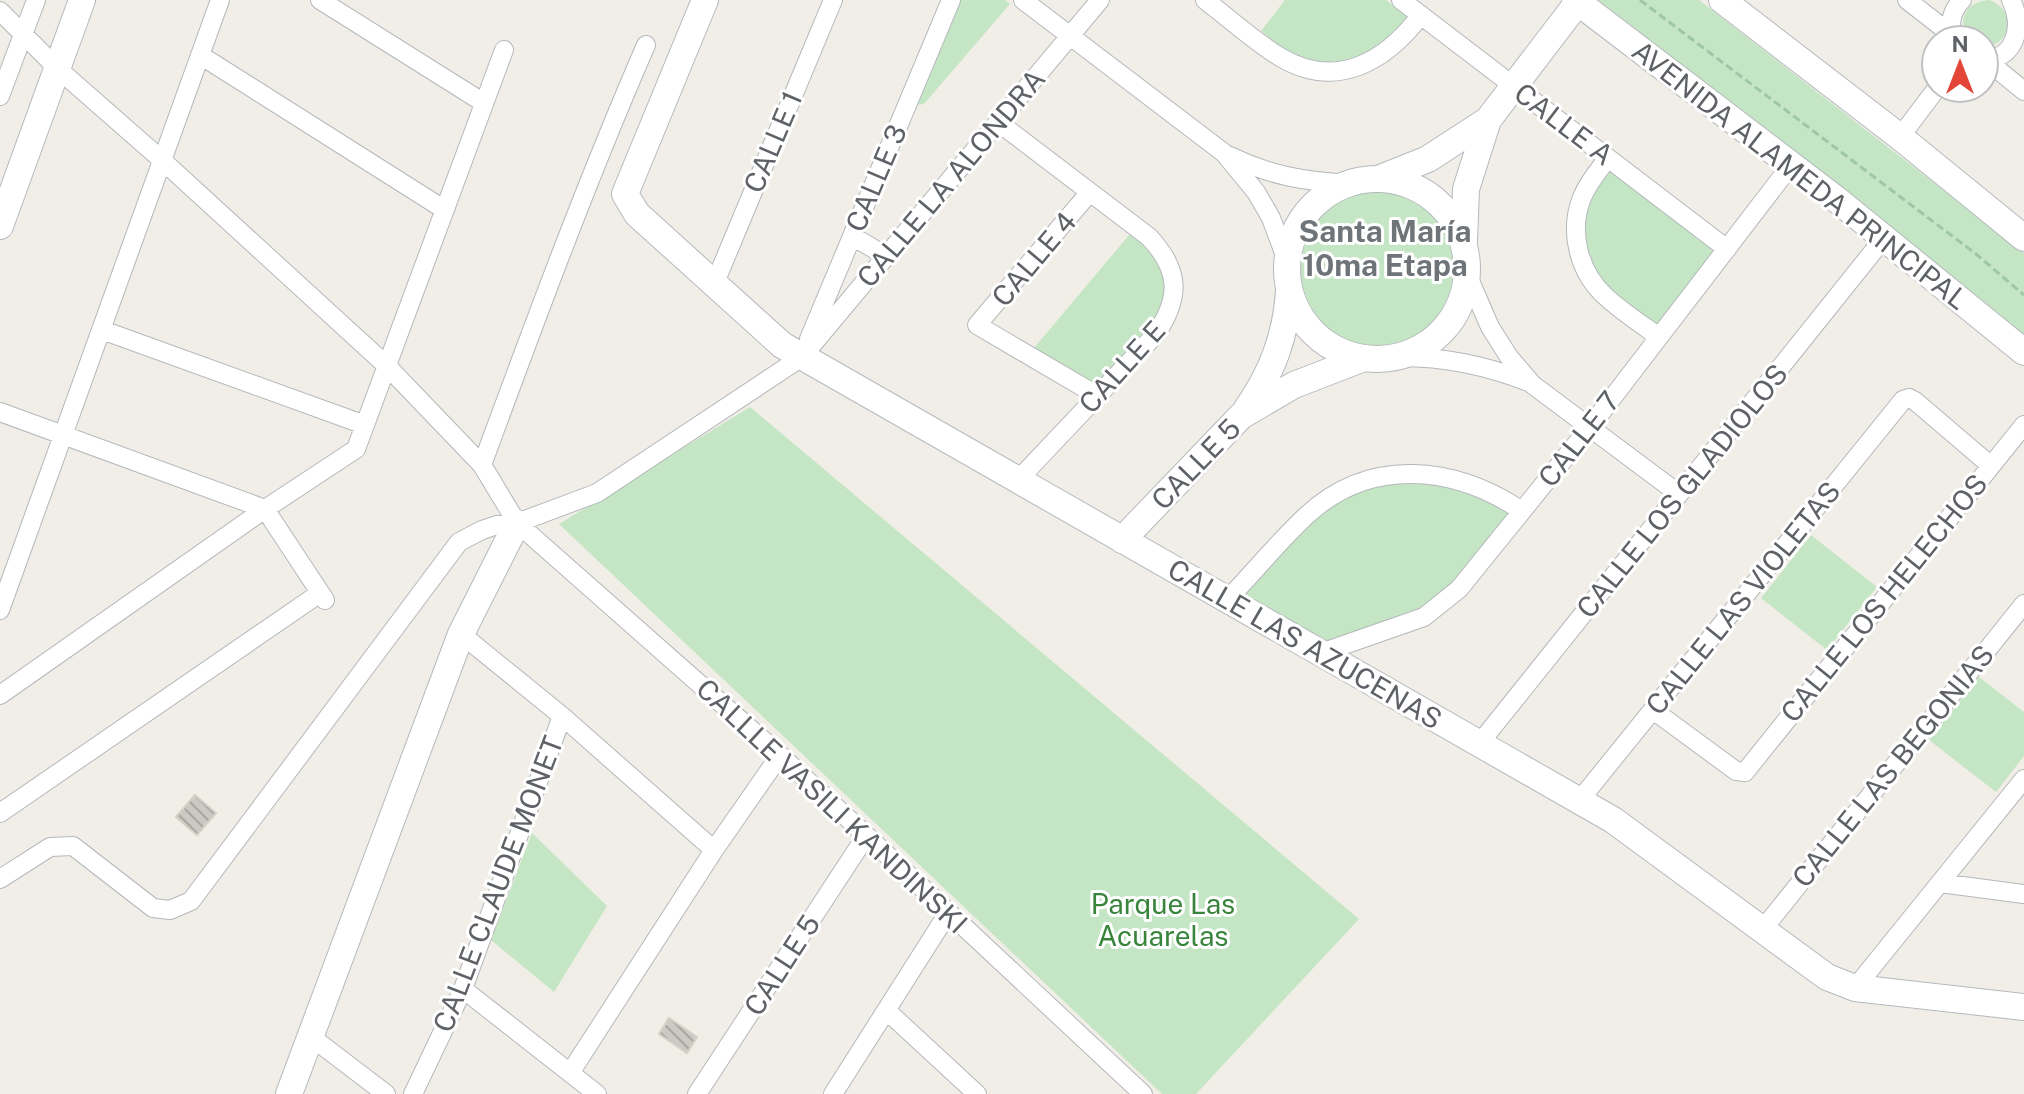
<svg xmlns="http://www.w3.org/2000/svg" width="2024" height="1094" font-family="'Public Sans',sans-serif">
<style>
.green{fill:#c5e6c4}
.building{fill:url(#building-back-hatch);stroke:#d5d0c5;stroke-width:2}
.lines{fill:none;stroke-linecap:round;stroke-linejoin:round}
.street-casing{stroke:#b4b7bb;stroke-width:20}
.secondary-casing{stroke:#b5b9be;stroke-width:28}
.path{stroke:#9ec7a9;stroke-width:3;stroke-dasharray:8 4;stroke-linecap:butt}
.street{stroke:#fff;stroke-width:18}
.secondary{stroke:#fff;stroke-width:26}
.labels{text-anchor:middle;stroke-width:6;stroke-linejoin:round;paint-order:stroke}
.street-label{font-size:28px;fill:#5e6267;stroke:#fff}
.park-label{font-size:28px;fill:#38843b;stroke:#fff}
.neighbourhood-label{font-size:30px;font-weight:bold;fill:#6f7479;stroke:#fff}
</style>
<defs>
<pattern id="building-back-hatch" width="6" height="6" patternUnits="userSpaceOnUse" patternTransform="scale(2)"><rect width="6" height="6" fill="#ccc9c4"/><path d="M-1 5l2 2M0 0l6 6M5-1l2 2" fill="none" stroke="#a9a7a3"/></pattern>
</defs>
<rect width="100%" height="100%" fill="#f0eee7"/>
<path class="green" d="M960,0H1005L1010,4L924,104L917,105Z
M1285,0H1386L1410,19L1393,40L1346,63L1315,62L1289,53L1261,31Z
M1592,0H1699L2024,253V338Z
M1989,0C2016,9 2014,42 1986,47H1984V40H1969C1956,21 1966,1 1989,0Z
M1611,170L1715,251L1658,325C1638,311 1608,295 1595,273C1575,238 1585,199 1611,170Z
M1295 270a81 81 0 1 1 162 0a81 81 0 1 1-162 0Z
M1130,234C1138,240 1148,247 1154,255C1189,308 1129,350 1096,386L1034,348Z
M750,407L1359,919L1196,1094H1162L559,524Z
M1406,482C1453,484 1468,489 1509,513C1484,542 1461,579 1429,602C1400,623 1357,630 1323,642L1243,597C1271,567 1310,516 1346,498C1365,488 1384,485 1406,482Z
M1811,535L1877,587L1827,650L1761,598Z
M1979,677L2024,712V756L1996,792L1929,740Z
M532,833L607,906L554,992L491,940Z"/>
<path class="building" d="M195,795L216,813L197,835L176,817Z
M669,1018L697,1037L687,1053L659,1034Z"/>
<g class="lines">
<defs>
<path id="street" d="M320,0L484,103
M1023,0L1224,153L1256,192L1271,218L1287,261
M1205,0C1230,19 1254,41 1280,57C1337,91 1386,61 1421,15
M1401,0L1727,249
M1907,0L1952,35
M0,11L57,68L163,161L387,366L482,465L517,523L780,755L1143,1094
M1955,40C1948,26 1951,11 1962,0
M200,55L445,210
M1984,60C2016,59 2024,25 2011,0
M1986,60L2024,91
M0,96L36,0
M998,122L1149,237C1180,270 1181,297 1156,334L1018,480
M1900,137L1937,88
M1230,156C1271,176 1304,181 1349,184
M1608,158C1598,171 1587,184 1581,200C1569,233 1579,272 1605,296C1621,311 1641,324 1659,337
M1090,192L977,325L1098,396
M852,236L886,256
M1467,274L1490,327L1509,357L1533,385L1679,494
M714,285L833,0
M102,330L365,425
M809,339L951,0
M1394,357C1442,356 1486,365 1531,383
M0,412L265,509L325,600
M482,465C534,324 586,183 646,45
M1227,600C1254,572 1279,541 1307,515C1371,456 1455,466 1522,511
M0,610L220,0
M461,634L562,716L714,850
M1321,653L1424,617L1459,589L1590,427L1791,165
M0,695L265,509L356,449L504,50
M1653,710L1736,771L1745,772L2024,425
M1479,744L1884,238
M1579,801L1903,400L1909,398L1915,401L1990,465
M0,813L320,593
M0,879L50,847L73,846L153,908L170,910L191,901L459,542L482,530L497,525L517,523L597,493L802,357L1100,0
M1940,883L2024,894
M1763,929L2024,604
M1855,988L2024,779
M463,989L597,1094
M887,1011L977,1094
M310,1036L386,1094
M570,1073L714,850L780,755
M413,1094L463,989L562,716
M697,1094L866,836
M833,1094L948,913"/>
<path id="secondary" d="M705,0L625,194L637,214L782,345L1613,820L1827,977L1855,988L2024,1007
M1575,0L1836,199L2024,352
M1722,0L1900,137L2024,238
M1378,179L1428,159L1488,120
M1287 269a90 90 0 1 1 180 0a90 90 0 1 1-180 0Z
M0,226L82,0
M1464,241L1466,189L1488,120L1578,2
M1246,410C1272,373 1286,336 1289,291
M1122,540L1241,416L1294,385L1364,358
M289,1094L461,634L517,523"/>
</defs>
<use href="#street" class="street-casing"/>
<use href="#secondary" class="secondary-casing"/>
<path class="path" d="M1640,0L1976,254L2024,295"/>
<use href="#street" class="street"/>
<use href="#secondary" class="secondary"/>
</g>
<g class="labels">
<g class="street-label">
<text transform="translate(1564 124) rotate(37)" y="10">CALLE A</text>
<text transform="translate(773 142) rotate(-67)" y="10">CALLE 1</text>
<text transform="translate(1800 175) rotate(38)" y="10">AVENIDA ALAMEDA PRINCIPAL</text>
<text transform="translate(876 178) rotate(-67)" y="10">CALLE 3</text>
<text transform="translate(951 178) rotate(-50)" y="10">CALLE LA ALONDRA</text>
<text transform="translate(1034 259) rotate(-50)" y="10">CALLE 4</text>
<text transform="translate(1122 367) rotate(-48)" y="10">CALLE E</text>
<text transform="translate(1579 439) rotate(-52)" y="10">CALLE 7</text>
<text transform="translate(1196 464) rotate(-46)" y="10">CALLE 5</text>
<text transform="translate(1682 491) rotate(-51)" y="10">CALLE LOS GLADIOLOS</text>
<text transform="translate(1743 598) rotate(-51)" y="10">CALLE LAS VIOLETAS</text>
<text transform="translate(1884 598) rotate(-51)" y="10">CALLE LOS HELECHOS</text>
<text transform="translate(1305 644) rotate(30)" y="10">CALLE LAS AZUCENAS</text>
<text transform="translate(1893 766) rotate(-51)" y="10">CALLE LAS BEGONIAS</text>
<text transform="translate(832 806) rotate(43)" y="10">CALLLE VASILI KANDINSKI</text>
<text transform="translate(498 884) rotate(-69)" y="10">CALLE CLAUDE MONET</text>
<text transform="translate(782 965) rotate(-57)" y="10">CALLE 5</text>
</g>
<g class="park-label">
<text x="1163" y="914">Parque Las<tspan x="1163" dy="32">Acuarelas</tspan></text>
</g>
<g class="neighbourhood-label">
<text x="1385" y="242">Santa María<tspan x="1385" dy="34">10ma Etapa</tspan></text>
</g>
</g>
<g transform="translate(1960 64)"><circle r="38" fill="#ffffff" stroke="#bfc0c2" stroke-width="2"/>
<path d="M0-6L14 30L0 20L-14 30Z" fill="#e54538"/>
<text y="-12" font-size="22" font-weight="bold" text-anchor="middle" fill="#5e6267">N</text>
</g>
</svg>
